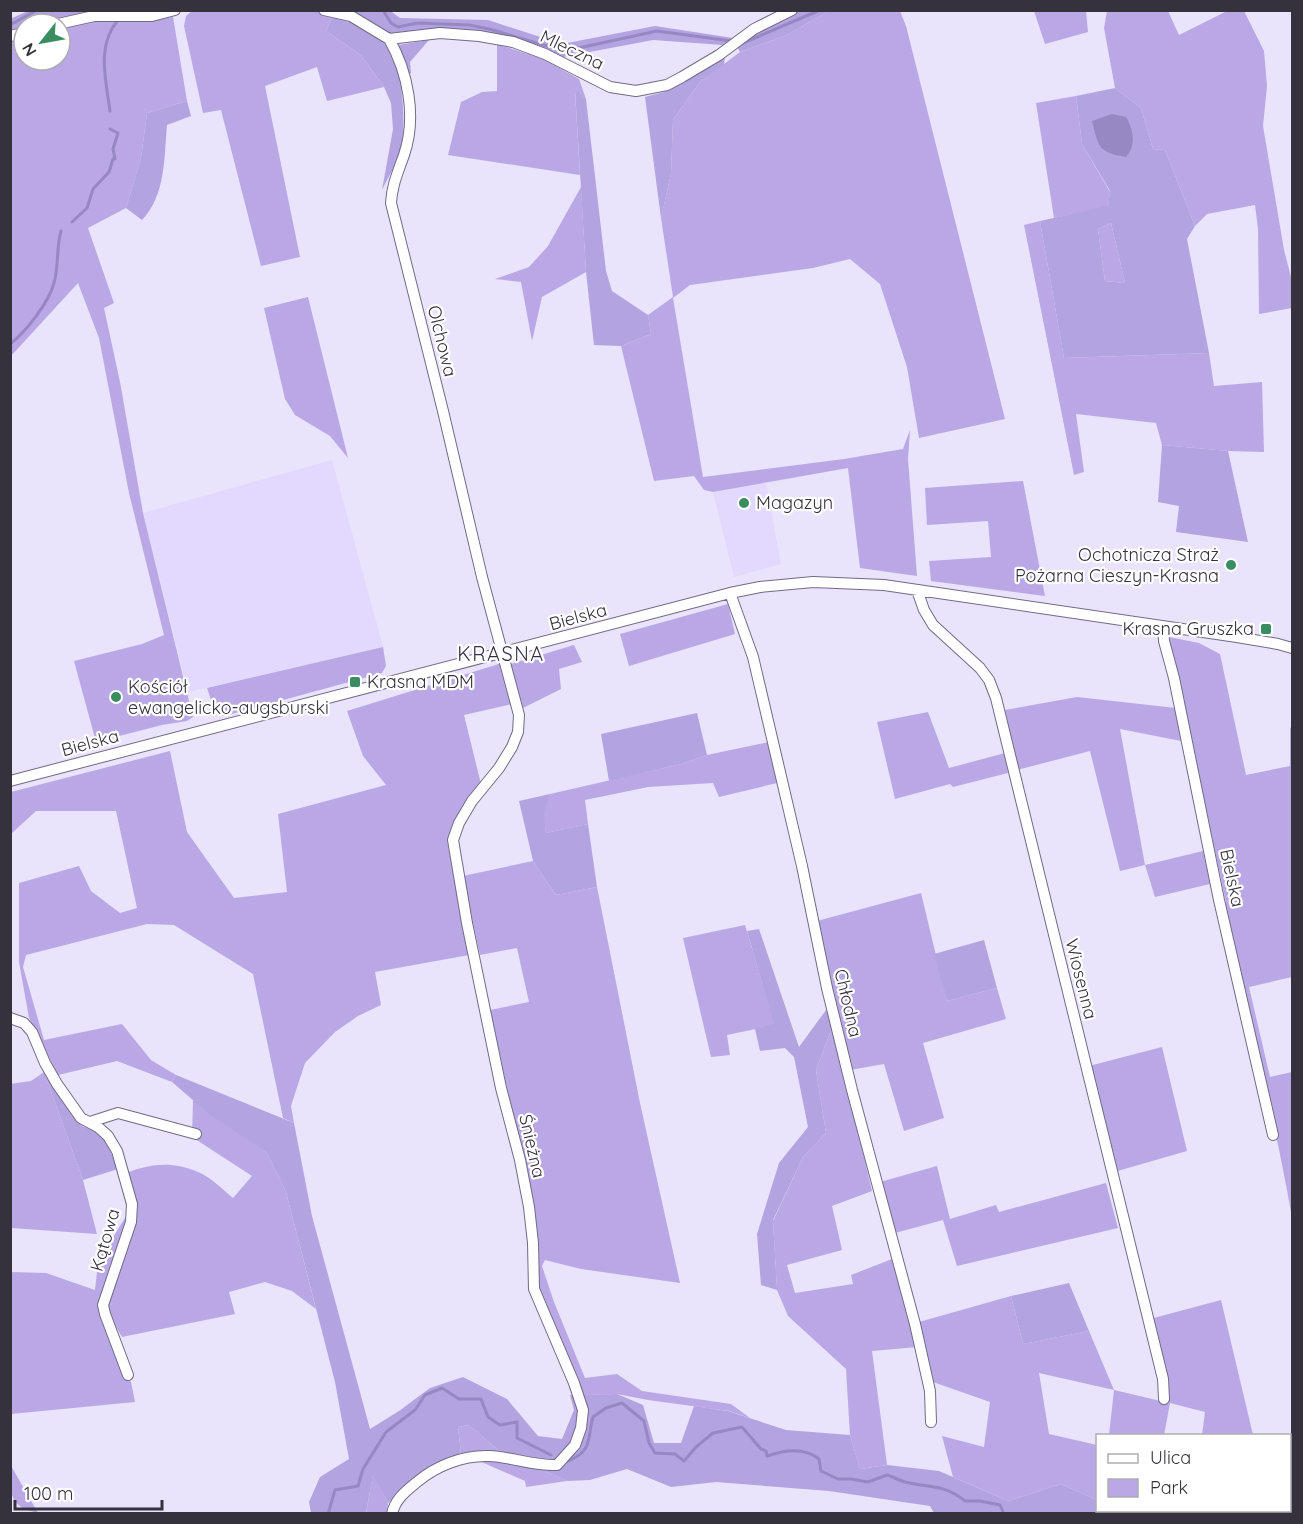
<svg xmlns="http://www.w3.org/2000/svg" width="1303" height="1524" font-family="Quicksand,sans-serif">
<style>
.built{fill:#e3d9fe}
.green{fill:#b9a8e5}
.forest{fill:#b4a3e1;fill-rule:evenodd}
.water{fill:#9787c2}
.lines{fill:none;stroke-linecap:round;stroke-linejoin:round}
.stream{stroke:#9787c2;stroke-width:3}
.minor-casing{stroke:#716b85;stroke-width:12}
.minor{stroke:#fff;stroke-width:10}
.poi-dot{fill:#398d60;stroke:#fff;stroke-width:2}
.labels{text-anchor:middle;stroke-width:4.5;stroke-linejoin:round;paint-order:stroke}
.street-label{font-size:18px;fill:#35323d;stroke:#fff}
.poi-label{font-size:18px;fill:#35323d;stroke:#fff;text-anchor:start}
.neighbourhood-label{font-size:20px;letter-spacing:1.5px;fill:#373148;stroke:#fff}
</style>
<rect width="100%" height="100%" fill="#e9e3fb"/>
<path class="built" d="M332,460L383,647L188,692L143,513Z
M766,483L781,564L734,577L713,492Z"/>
<path class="green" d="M311,10L333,15L326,31L361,55L384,87L327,101L317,67L265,86L300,257L261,266L221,110L203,113L184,26L186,16L192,11Z
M829,11H900L906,26L1005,419L919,438L907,367L880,284L850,259L813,268L690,285L673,298L703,477L844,459L903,449L910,430L908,459L917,576L860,568L848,468L713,492L704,490L694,476L654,481L621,346L651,334L648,315L673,297L661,218L671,174L673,120L700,82L740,52L787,35Z
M1034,11H1086L1088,32L1045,44Z
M1107,11H1168L1179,35L1227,11H1244L1264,51L1267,86L1263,126L1284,250L1292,281V308L1259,314L1258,229L1255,205L1207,214L1195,226L1165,150L1153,149L1141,108L1115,88L1104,28Z
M173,17L187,101L147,113L141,158L126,208L88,228L114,303L104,308L120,382L143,513L193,717L187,721L162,725L96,742L74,661L142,644L164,635L129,493L99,338L78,283L11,356V40L24,38V60H60V29L95,20L147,22Z
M497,44L543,59L579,79L586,99L575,91L580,175L448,155L461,102L482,92L497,91Z
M1076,96L1082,144L1110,192L1108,207L1054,218L1036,103Z
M581,187L586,272L542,297L532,341L521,282L495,279L529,267L548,246Z
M1040,221L1064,358L1209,353L1214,386L1262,382L1264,452L1228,451L1162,445L1156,423L1076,414L1084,472L1074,475L1024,225Z
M1111,223L1125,283L1105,281L1098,229Z
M308,297L348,458L330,436L295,415L285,399L264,308Z
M1023,481L1045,596L931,581L929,561L991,557L988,521L927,525L925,488Z
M728,604L735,634L629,666L620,634Z
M1169,637L1199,643L1220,654L1246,775L1290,766V728L1292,727V977L1249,987L1270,1077L1292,1072V1218C1274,1112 1246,1009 1223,904L1226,902Z
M574,645L582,662L559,669L561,689L523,708L511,664Z
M383,647L386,666L382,673L228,715L221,716L214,709L207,688Z
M502,663L512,704L464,715L481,784L461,810L447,841L469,955L375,972L381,1005L358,1016L335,1032L305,1063L291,1106L294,1123L283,1118L253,974L174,925L147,924L26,955L23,967L44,1040L122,1024L151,1060L176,1075L172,1082L117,1061L58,1075L29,1018L19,962V883L79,866L91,891L120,913L137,908L116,811H36L11,834V792L170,751L187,832L234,898L287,892L278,814L386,785L363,756L347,711Z
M1077,697L1176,708L1181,741L1120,729L1145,865L1203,851L1210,884L1155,897L1145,865L1120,871L1090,751L1017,770L1005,710Z
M928,712L949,768L1005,753L1008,773L953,787L950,784L895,799L877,722Z
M769,742L777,783L719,797L713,783L648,787L585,800L588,824L546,833L543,813L550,794L681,764L707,755Z
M533,861L556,895L597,887L640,1103L680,1283L581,1269L545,1260L542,1266L554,1302L585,1378L617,1374L642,1391L731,1404L750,1418L729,1411L648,1400L617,1394L582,1395L537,1284L521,1151L490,1010L529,1002L517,948L480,955L463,876Z
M921,893L947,1001L997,988L1006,1019L923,1043L944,1118L904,1131L884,1064L850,1070L817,921Z
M745,925L775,1025L727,1035L730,1055L711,1057L683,938Z
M833,1025L872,1191L832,1206L842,1250L787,1265L795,1293L853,1284L851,1275L892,1259L917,1347L872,1351L887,1465L860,1469L850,1435L846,1369L788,1316L777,1290L773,1221L803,1157L826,1133L816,1070Z
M1162,1047L1187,1151L1114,1172L1089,1066Z
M44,1072L83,1180L97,1234L11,1228L10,1084L31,1081Z
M193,1100L267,1153L286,1192L316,1309L292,1291L265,1282L229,1292L235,1314L122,1337L98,1296L131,1382L135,1402L11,1414V1272L46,1273L95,1290L100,1246L109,1244L128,1213L119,1176C147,1164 170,1160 198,1172C211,1177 223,1190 233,1198L252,1176L192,1137Z
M937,1166L950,1219L996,1205L999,1212L1106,1183L1118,1228L957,1266L943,1220L895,1233L880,1182Z
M1011,1296L1023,1344L1089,1331L1114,1390L1169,1403L1150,1319L1221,1300L1253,1435H1202L1205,1412L1170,1403L1164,1435H1109L1114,1390L1039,1373L1049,1434L1097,1445V1500L1061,1484L1008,1501L953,1477L942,1436L984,1447L990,1402L933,1382L919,1322Z
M469,1425L497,1449L567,1481L526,1487L525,1481L461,1453L458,1427Z
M10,1464L38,1513C6,1506 11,1491 10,1464Z
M373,1474L388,1503L387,1513L366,1514Z"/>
<path class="forest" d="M389,10L400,18L488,20L562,44L655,26L733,38L723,45L653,40L563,57L528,43L439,30L393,33L398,45L429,40L410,62L411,73L400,79C403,102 406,128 400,151C397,164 388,177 382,190L393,129L391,103L384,87L361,55L326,31L335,11Z
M28,11H143L137,14L95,11L41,24H24V28L11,31L10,19Z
M796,11H829L787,35L740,52L736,45Z
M725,55L724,65L700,82L673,120L671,174L661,218L645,97L664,92Z
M1115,88L1141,108L1153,149L1165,150L1195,226L1187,239L1209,353L1064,358L1040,221L1108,206L1110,191L1082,144L1076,96ZM1111,223L1125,283L1105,281L1098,229Z
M575,90L586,99L606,271L612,291L648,315L651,334L621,346L594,345L586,272Z
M187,101L191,116L167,125C164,157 166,195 142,220L126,208L141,158L147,113Z
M1162,445L1228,451L1248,542L1176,532L1179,506L1158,502Z
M697,713L707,755L681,764L609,781L601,734Z
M550,794L544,813L546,833L588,824L597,887L556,895L533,861L519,801Z
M759,929L799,1047L826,1010L833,1025L816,1070L826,1133L803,1157L773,1220L777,1290L761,1285L757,1234L779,1163L808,1127L794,1057L785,1048L760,1051L755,1029L774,1024L747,931Z
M984,940L997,988L947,1001L934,954Z
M44,1072L82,1126L99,1132L106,1141L118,1169L83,1180Z
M176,1075L294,1123L312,1216L370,1429L399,1411L430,1388L463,1377L507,1399L538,1436L562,1439L574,1410L570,1395L617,1394L643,1405L654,1443H681L694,1406L728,1411L786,1430L850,1435L860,1469L887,1465L939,1471L1008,1501L1061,1484L1097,1500L1098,1510L1122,1511V1513H934L930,1506L829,1491L716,1482L671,1487L627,1469L590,1480L567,1481L497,1449L469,1425L458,1427L461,1453L432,1465L388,1503L373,1475L366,1513H311L309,1502L320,1477L349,1459L335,1382L286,1192L267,1153L208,1113L172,1082Z
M1069,1283L1089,1331L1023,1344L1011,1296Z"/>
<path class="water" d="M1112,114L1126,117C1133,129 1137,145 1126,157C1098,152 1099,148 1092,121Z"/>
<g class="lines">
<path class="stream" d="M383,10L391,23L398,27L418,23L469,25L489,29L557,49H574L657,31L731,41
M10,25L37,10
M743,43L820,10
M110,111C106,80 96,46 118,20
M72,222L87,208L93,189L109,172L113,159H115L113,149L118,133L110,129
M10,344C26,332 49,302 54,283C59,266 56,248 61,231
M568,1461C593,1451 587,1439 593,1417L606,1408L622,1403L644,1421L649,1443L655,1453L675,1454L684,1461L696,1447L713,1433L742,1427L761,1449L766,1451L767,1456C785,1450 804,1447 819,1459L821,1471L838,1479H851L868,1482L887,1475C893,1477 899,1480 905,1482C929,1488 945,1484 965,1501H980L1000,1505L1004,1514
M328,1514L335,1490L358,1486L363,1469L386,1432L415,1410L425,1395L442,1388L459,1399H481L488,1417L500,1425L517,1422V1438L551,1455"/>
<defs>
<path id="minor" d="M324,10L351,16L389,39L440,33L479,36L513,42L545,54L610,87L636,91L667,85L682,77L719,55L754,29L792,10
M58,24L94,16H152L175,10
M10,36L24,33
M389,39C408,72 417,117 404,155C398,172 392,185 391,203L443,411L482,577L519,715L518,732L512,747L499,768L472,801L459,823L453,840L467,923L501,1088L520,1160L529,1207L533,1243L534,1289L574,1383L583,1410L581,1428L575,1445L557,1465C534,1466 512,1457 489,1456C463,1455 436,1466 417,1482C406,1491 395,1499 392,1514
M917,590L924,610L933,625L980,668L989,680L996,698L1163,1379L1164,1399
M730,593L753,657L802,866L827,988L852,1090L915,1324L930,1391L931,1422
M1163,627L1164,641L1174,678L1219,900L1273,1135
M10,781L730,593L760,587L813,582L884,585L1237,637L1278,644L1292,648
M10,1018L24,1023L32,1032L45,1063L57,1084L81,1118L98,1127L108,1136L117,1151L132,1204L131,1222L103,1305L105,1314L128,1375
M90,1122L118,1113L196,1134"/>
</defs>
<use href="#minor" class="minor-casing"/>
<use href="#minor" class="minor"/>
</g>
<g class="poi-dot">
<circle cx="744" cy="503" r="6"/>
<circle cx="1231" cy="565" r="6"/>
<rect x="1260" y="623" width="12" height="12" rx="3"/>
<rect x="349" y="676" width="12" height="12" rx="3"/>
<circle cx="116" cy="697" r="6"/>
</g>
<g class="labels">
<g class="street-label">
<text transform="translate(572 50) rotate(26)" y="6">Mleczna</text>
<text transform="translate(442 341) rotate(76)" y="6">Olchowa</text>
<text transform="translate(578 617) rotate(-15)" y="6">Bielska</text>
<text transform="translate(90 743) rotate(-15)" y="6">Bielska</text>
<text transform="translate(1232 878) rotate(78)" y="6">Bielska</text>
<text transform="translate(1081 979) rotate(76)" y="6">Wiosenna</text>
<text transform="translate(848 1003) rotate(77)" y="6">Chłodna</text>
<text transform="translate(532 1146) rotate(77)" y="6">Śnieżna</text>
<text transform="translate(105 1240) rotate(-74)" y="6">Kątowa</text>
</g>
<g class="poi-label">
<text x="756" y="509">Magazyn</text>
<text x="1219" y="561" text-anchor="end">Ochotnicza Straż<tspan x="1219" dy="21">Pożarna Cieszyn-Krasna</tspan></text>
<text x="1254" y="635" text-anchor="end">Krasna Gruszka</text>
<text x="367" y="688">Krasna MDM</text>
<text x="128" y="693">Kościół<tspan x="128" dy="21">ewangelicko-augsburski</tspan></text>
</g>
<g class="neighbourhood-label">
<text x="501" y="661">KRASNA</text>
</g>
</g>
<rect width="1303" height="1524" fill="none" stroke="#35323d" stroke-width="24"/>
<rect x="1096" y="1434" width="195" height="78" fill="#ffffff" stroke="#aeadb1" stroke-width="1.5"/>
<rect x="1108" y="1454" width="30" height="9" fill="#ffffff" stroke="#aeadb1" stroke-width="1.5"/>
<text x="1150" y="1464" font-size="18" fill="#35323d">Ulica</text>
<rect x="1108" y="1479" width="30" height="18" fill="#b9a8e5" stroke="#aeadb1" stroke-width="1.5"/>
<text x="1150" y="1494" font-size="18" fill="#35323d">Park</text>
<g transform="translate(42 42) rotate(239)"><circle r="28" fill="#ffffff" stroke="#aeadb1" stroke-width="1.5"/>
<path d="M0-4.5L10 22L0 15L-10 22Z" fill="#398d60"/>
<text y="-9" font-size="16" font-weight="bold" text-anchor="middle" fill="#35323d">N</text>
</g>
<path d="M15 1500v9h147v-9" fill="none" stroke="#35323d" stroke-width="3"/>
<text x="24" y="1500" font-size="18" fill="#35323d" stroke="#ffffff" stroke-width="4.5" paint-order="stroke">100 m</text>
</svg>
